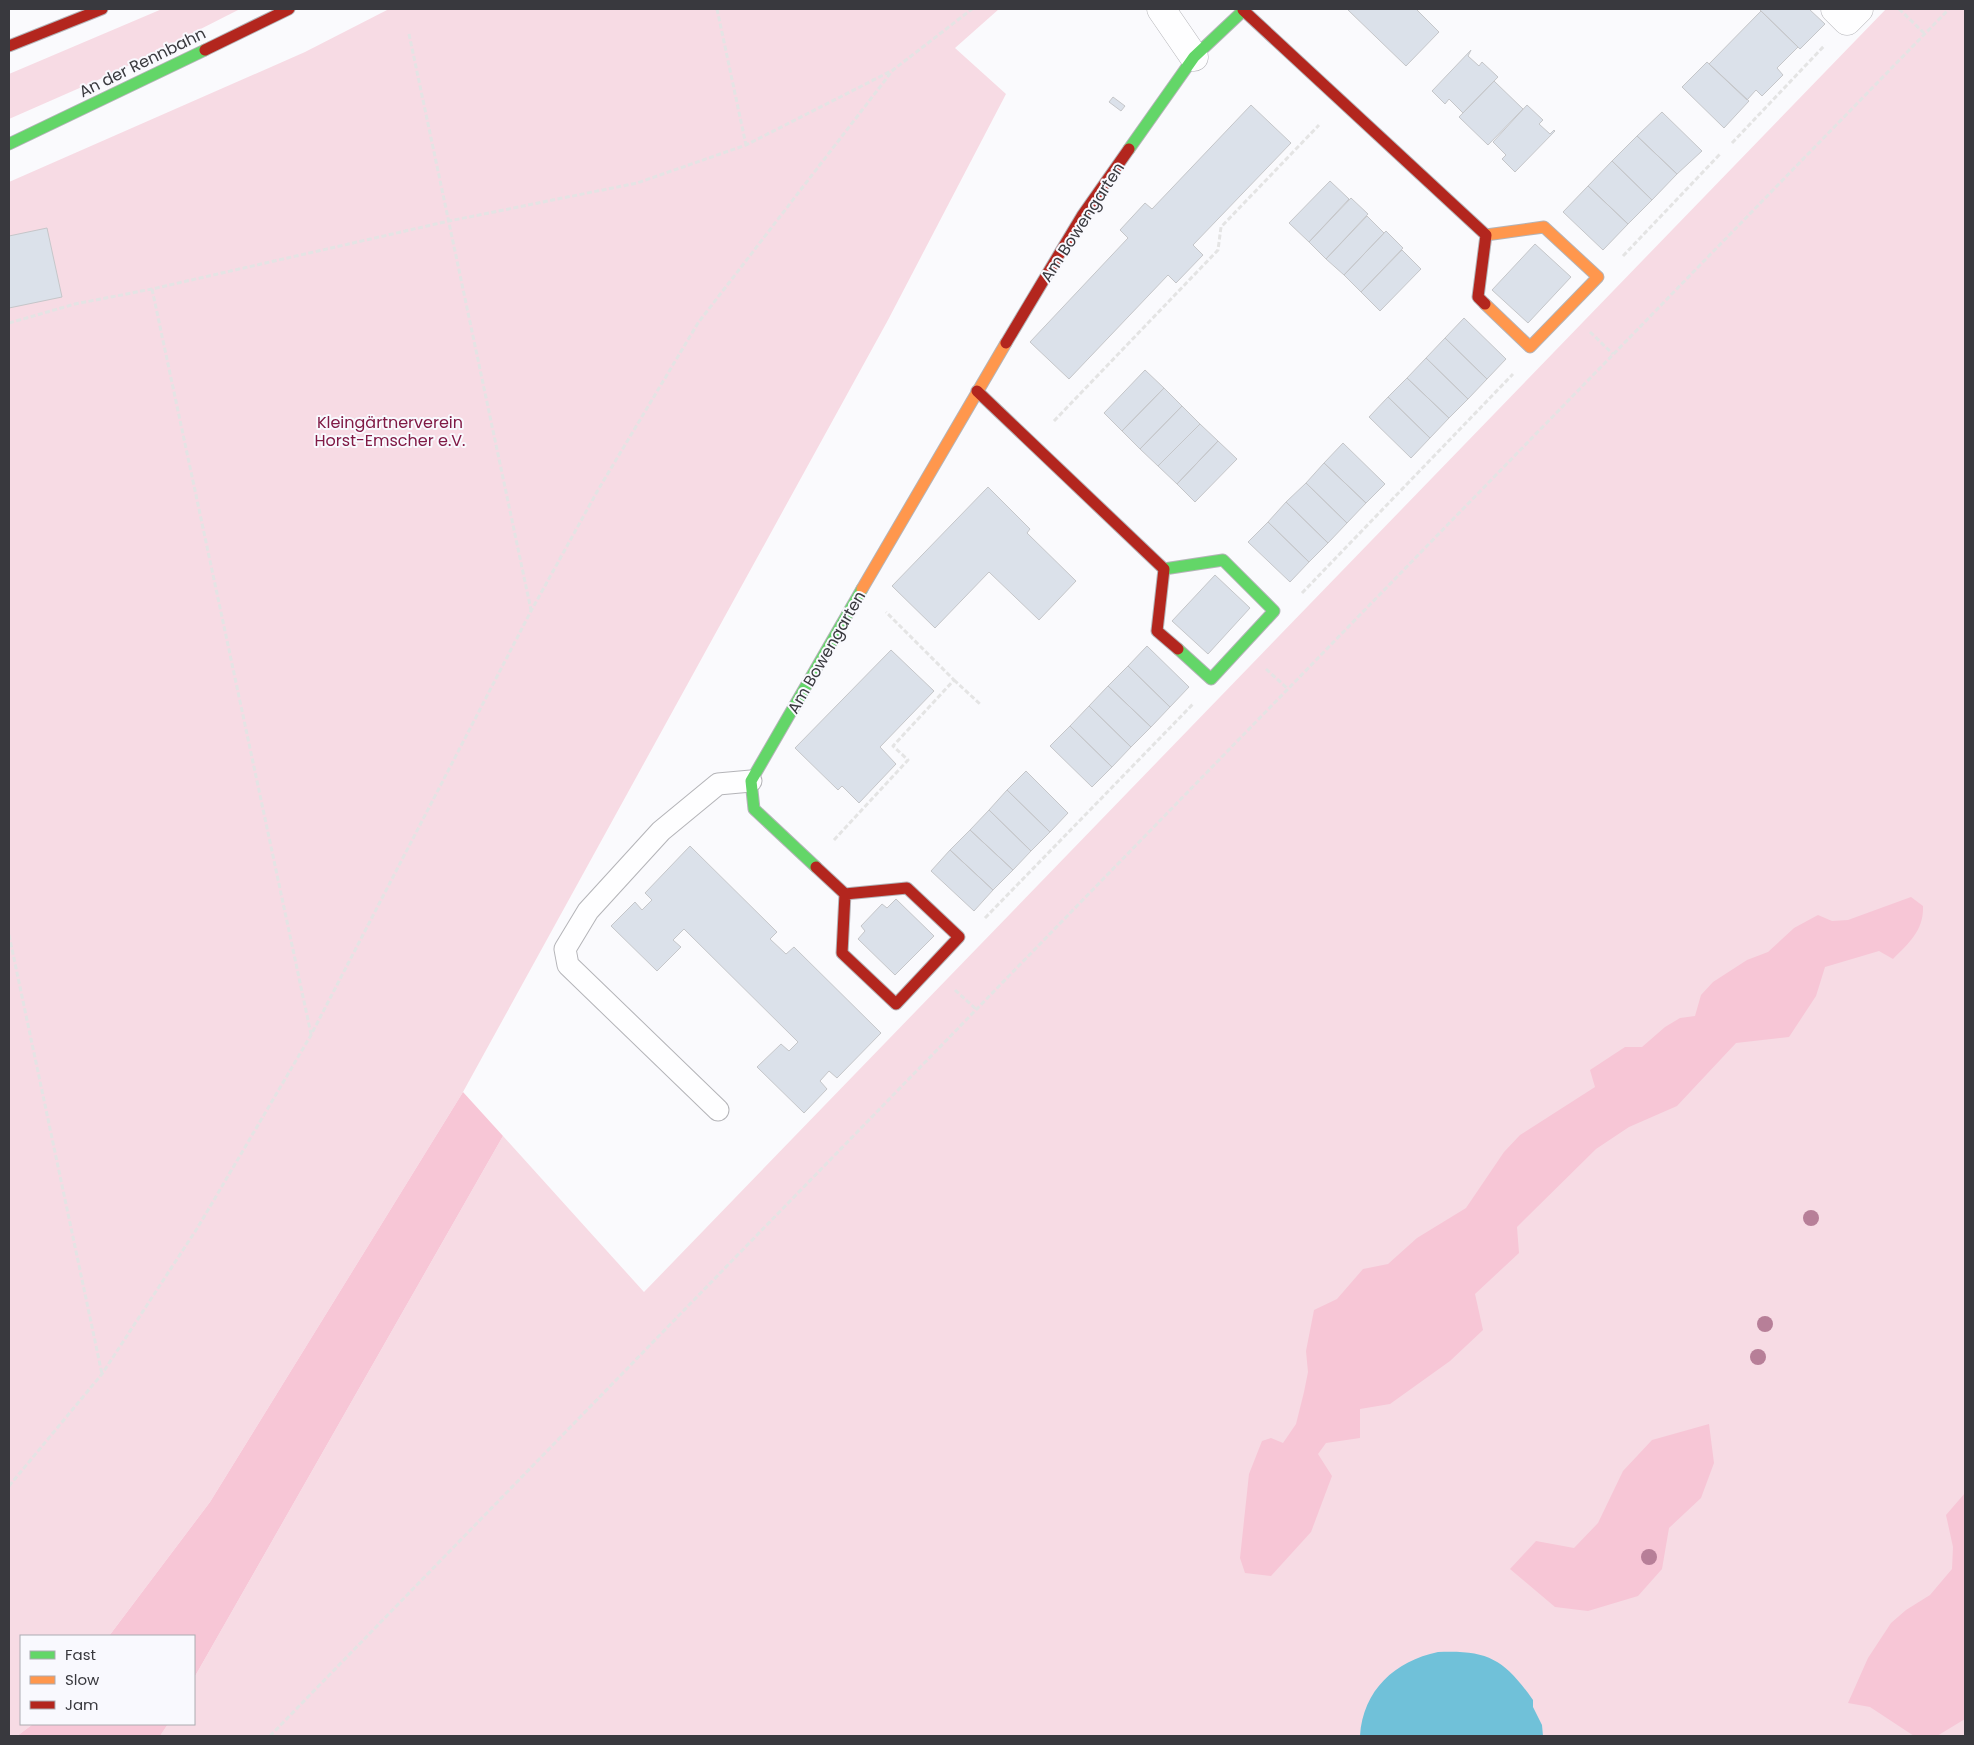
<svg xmlns="http://www.w3.org/2000/svg" width="1974" height="1745" font-family="Poppins,sans-serif">
<style>
.green{fill:#f7dbe4}
.forest{fill:#f7c6d6}
.water{fill:#70c1d9}
.building{fill:#dbe1ea;stroke:#c5c6c9}
.lines{fill:none;stroke-linecap:round;stroke-linejoin:round}
.lane-casing{stroke:#b4b4b8;stroke-width:23}
.street-casing{stroke:#b4b4b8;stroke-width:29}
.fast-casing{stroke:#b4b4b8;stroke-width:13}
.slow-casing{stroke:#b4b4b8;stroke-width:13}
.jam-casing{stroke:#b4b4b8;stroke-width:13}
.path{stroke:#e4e4e4;stroke-width:3;stroke-dasharray:5 2.5;stroke-linecap:butt}
.lane{stroke:#fefeff;stroke-width:21}
.street{stroke:#fefeff;stroke-width:28}
.fast{stroke:#63d668;stroke-width:11}
.slow{stroke:#ff974d;stroke-width:11}
.jam{stroke:#b3261e;stroke-width:11}
.tree{fill:#b77f98}
.labels{text-anchor:middle;stroke-width:4;stroke-linejoin:round;paint-order:stroke}
.street-label{font-size:16px;fill:#39393e;stroke:#f9f9fe}
.park-label{font-size:16px;fill:#801a45;stroke:#f9f9fe}
</style>
<rect width="100%" height="100%" fill="#fafafd"/>
<path class="green" d="M162,9H240L116,72L9,119V74Z
M389,9H999L955,48L1006,94L888,320L463,1092L210,1502L109,1636H21V1724H33L17,1736H9V182L305,52Z
M1886,9H1965V1736H160L168,1724H194V1678L503,1136L644,1292Z"/>
<path class="forest" d="M1911,897L1923,906C1924,930 1909,943 1893,959L1879,951L1825,967L1816,996L1789,1037L1736,1043L1677,1106L1629,1127L1596,1149L1517,1227L1519,1253L1475,1294L1483,1330L1450,1361L1390,1404L1360,1409V1438L1326,1443L1318,1454L1332,1476L1311,1532L1271,1576L1245,1573L1240,1558L1249,1474L1262,1441L1271,1438L1283,1443L1296,1424L1304,1392L1308,1372L1306,1351L1314,1310L1337,1299L1363,1269L1388,1264L1417,1238L1466,1208L1504,1152L1520,1135L1595,1087L1590,1070L1625,1047H1642L1665,1027L1680,1018L1695,1016L1701,995L1713,982L1747,960L1768,952L1794,928L1818,915L1832,921L1848,920Z
M463,1092L503,1136L194,1678V1636H109L210,1502Z
M1709,1424L1714,1463L1701,1498L1669,1528L1662,1569L1638,1596L1588,1611L1555,1607L1510,1569L1536,1541L1574,1548L1598,1523L1623,1471L1652,1440Z
M1965,1493V1719L1937,1736H1914L1870,1707L1848,1703L1868,1658L1891,1623L1906,1610L1930,1595L1952,1569L1953,1547L1946,1515Z
M33,1724H168L160,1736H17Z"/>
<path class="water" d="M1438,1652C1488,1650 1504,1659 1533,1700V1707L1542,1725L1543,1736H1360C1363,1690 1395,1661 1438,1652Z"/>
<path class="building" d="M1347,9H1416L1439,32L1406,66Z
M1759,9H1809L1825,24L1800,49Z
M1761,11L1798,47L1777,68L1783,75L1762,96L1756,90L1747,100L1709,64Z
M1471,50L1468,56L1479,66L1482,62L1498,77L1463,113L1449,99L1445,104L1432,91Z
M1707,62L1749,101L1724,128L1682,87Z
M1494,81L1523,109L1488,145L1459,117Z
M1113,97L1125,106L1121,111L1109,102Z
M1251,105L1291,143L1193,245L1203,255L1176,283L1168,275L1069,379L1030,342L1128,238L1120,230L1145,203L1152,209Z
M1527,105L1543,120L1539,124L1550,134L1554,130L1555,131L1515,172L1502,159L1506,155L1493,142Z
M1662,112L1702,151L1677,174L1637,136Z
M1637,136L1677,174L1652,200L1612,161Z
M1612,161L1652,200L1628,224L1588,186Z
M1330,181L1349,199L1309,242L1289,223Z
M1588,186L1628,224L1603,250L1563,212Z
M1351,198L1368,214L1326,259L1309,242Z
M1367,216L1384,233L1344,275L1326,259Z
M47,228L62,297L9,308V236Z
M1386,231L1403,248L1361,292L1344,275Z
M1535,244L1571,277L1528,323L1492,290Z
M1402,250L1421,269L1380,311L1361,292Z
M1464,318L1506,359L1487,379L1445,338Z
M1445,338L1487,379L1468,399L1426,358Z
M1426,358L1468,399L1449,418L1407,378Z
M1145,370L1164,388L1122,431L1104,413Z
M1407,378L1449,418L1430,438L1388,397Z
M1164,388L1182,406L1140,449L1122,431Z
M1388,397L1430,438L1411,458L1369,417Z
M1182,406L1200,424L1158,466L1140,449Z
M1200,424L1218,441L1177,484L1158,466Z
M1218,441L1237,459L1195,502L1177,484Z
M1343,443L1385,484L1366,503L1324,463Z
M1324,463L1366,503L1347,523L1306,483Z
M1306,483L1347,523L1328,543L1286,502Z
M988,487L1030,529L1027,533L1076,581L1039,620L989,572L935,628L892,586Z
M1286,502L1328,543L1309,562L1268,522Z
M1268,522L1309,562L1290,582L1248,542Z
M1215,575L1250,608L1208,654L1172,621Z
M1147,646L1189,687L1170,707L1128,666Z
M891,650L934,691L880,747L896,764L859,803L842,786L838,790L795,748Z
M1128,666L1170,707L1151,727L1108,686Z
M1108,686L1151,727L1131,747L1089,706Z
M1089,706L1131,747L1112,767L1070,726Z
M1070,726L1112,767L1092,787L1050,746Z
M1026,771L1068,813L1050,832L1007,790Z
M1007,790L1050,832L1031,851L989,810Z
M989,810L1031,851L1013,870L970,830Z
M970,830L1013,870L993,890L950,850Z
M690,846L777,932L770,939L786,954L794,947L881,1033L837,1078L829,1071L820,1081L827,1089L804,1113L757,1067L781,1044L789,1051L798,1042L684,929L673,940L681,947L657,971L611,926L635,902L642,910L652,900L645,893Z
M950,850L993,890L974,911L931,871Z
M896,899L934,936L895,975L858,939L865,931L861,926L882,904L887,908Z"/>
<g class="lines">
<defs>
<path id="lane" d="M718,1110L568,965L565,949L588,911L661,831L718,784L751,781"/>
<path id="street" d="M1161,9L1194,57
M1835,9L1847,21L1859,9"/>
<path id="fast" d="M9,144L205,50
M1129,149L1194,57L1245,9
M1164,569L1223,560L1274,611L1211,679L1178,649
M816,867L754,809L751,781L862,589"/>
<path id="slow" d="M1485,304L1530,347L1598,277L1544,227L1486,235
M862,589L1006,343"/>
<path id="jam" d="M1243,10L1486,235L1478,297L1485,304
M9,46L102,9
M205,50L289,9
M1006,343L1082,216L1129,149
M977,391L1164,569L1157,631L1178,649
M816,867L845,894L842,953L896,1004L959,937L907,888L845,894"/>
</defs>
<use href="#lane" class="lane-casing"/>
<use href="#street" class="street-casing"/>
<use href="#fast" class="fast-casing"/>
<use href="#slow" class="slow-casing"/>
<use href="#jam" class="jam-casing"/>
<path class="path" d="M717,9L746,145
M1899,9L1925,34
M409,34L531,610
M1732,143L1825,45
M1623,256L1721,153
M152,289L311,1034
M9,323L75,304L152,289L449,221L637,183L746,145L893,70L972,9
M1590,332L1613,354
M1054,421L1218,250L1221,227L1319,125
M1302,593L1513,374
M1266,669L1288,689
M954,680L980,704
M834,840L908,760L893,746L954,680L886,612
M985,918L1193,704
M9,935L102,1374
M955,990L977,1010
M9,1486L102,1374L198,1227L311,1035L531,611L598,490L698,323L893,70
M270,1736L1949,9"/>
<use href="#lane" class="lane"/>
<use href="#street" class="street"/>
<use href="#fast" class="fast"/>
<use href="#slow" class="slow"/>
<use href="#jam" class="jam"/>
</g>
<g class="tree">
<circle cx="1811" cy="1218" r="8"/>
<circle cx="1765" cy="1324" r="8"/>
<circle cx="1758" cy="1357" r="8"/>
<circle cx="1649" cy="1557" r="8"/>
</g>
<g class="labels">
<g class="street-label">
<text transform="translate(142 62) rotate(-26)" y="6">An der Rennbahn</text>
<text transform="translate(1082 222) rotate(-57)" y="6">Am Bowengarten</text>
<text transform="translate(826 652) rotate(-60)" y="6">Am Bowengarten</text>
</g>
<g class="park-label">
<text x="390" y="428">Kleingärtnerverein<tspan x="390" dy="18">Horst-Emscher e.V.</tspan></text>
</g>
</g>
<rect width="1974" height="1745" fill="none" stroke="#39393e" stroke-width="20"/>
<rect x="20" y="1635" width="175" height="90" fill="#f9f9fe" stroke="#acacb1"/>
<rect x="30" y="1651" width="25" height="8" fill="#63d668" stroke="#acacb1"/>
<text x="65" y="1660" font-size="15" fill="#39393e">Fast</text>
<rect x="30" y="1676" width="25" height="8" fill="#ff974d" stroke="#acacb1"/>
<text x="65" y="1685" font-size="15" fill="#39393e">Slow</text>
<rect x="30" y="1701" width="25" height="8" fill="#b3261e" stroke="#acacb1"/>
<text x="65" y="1710" font-size="15" fill="#39393e">Jam</text>
</svg>
